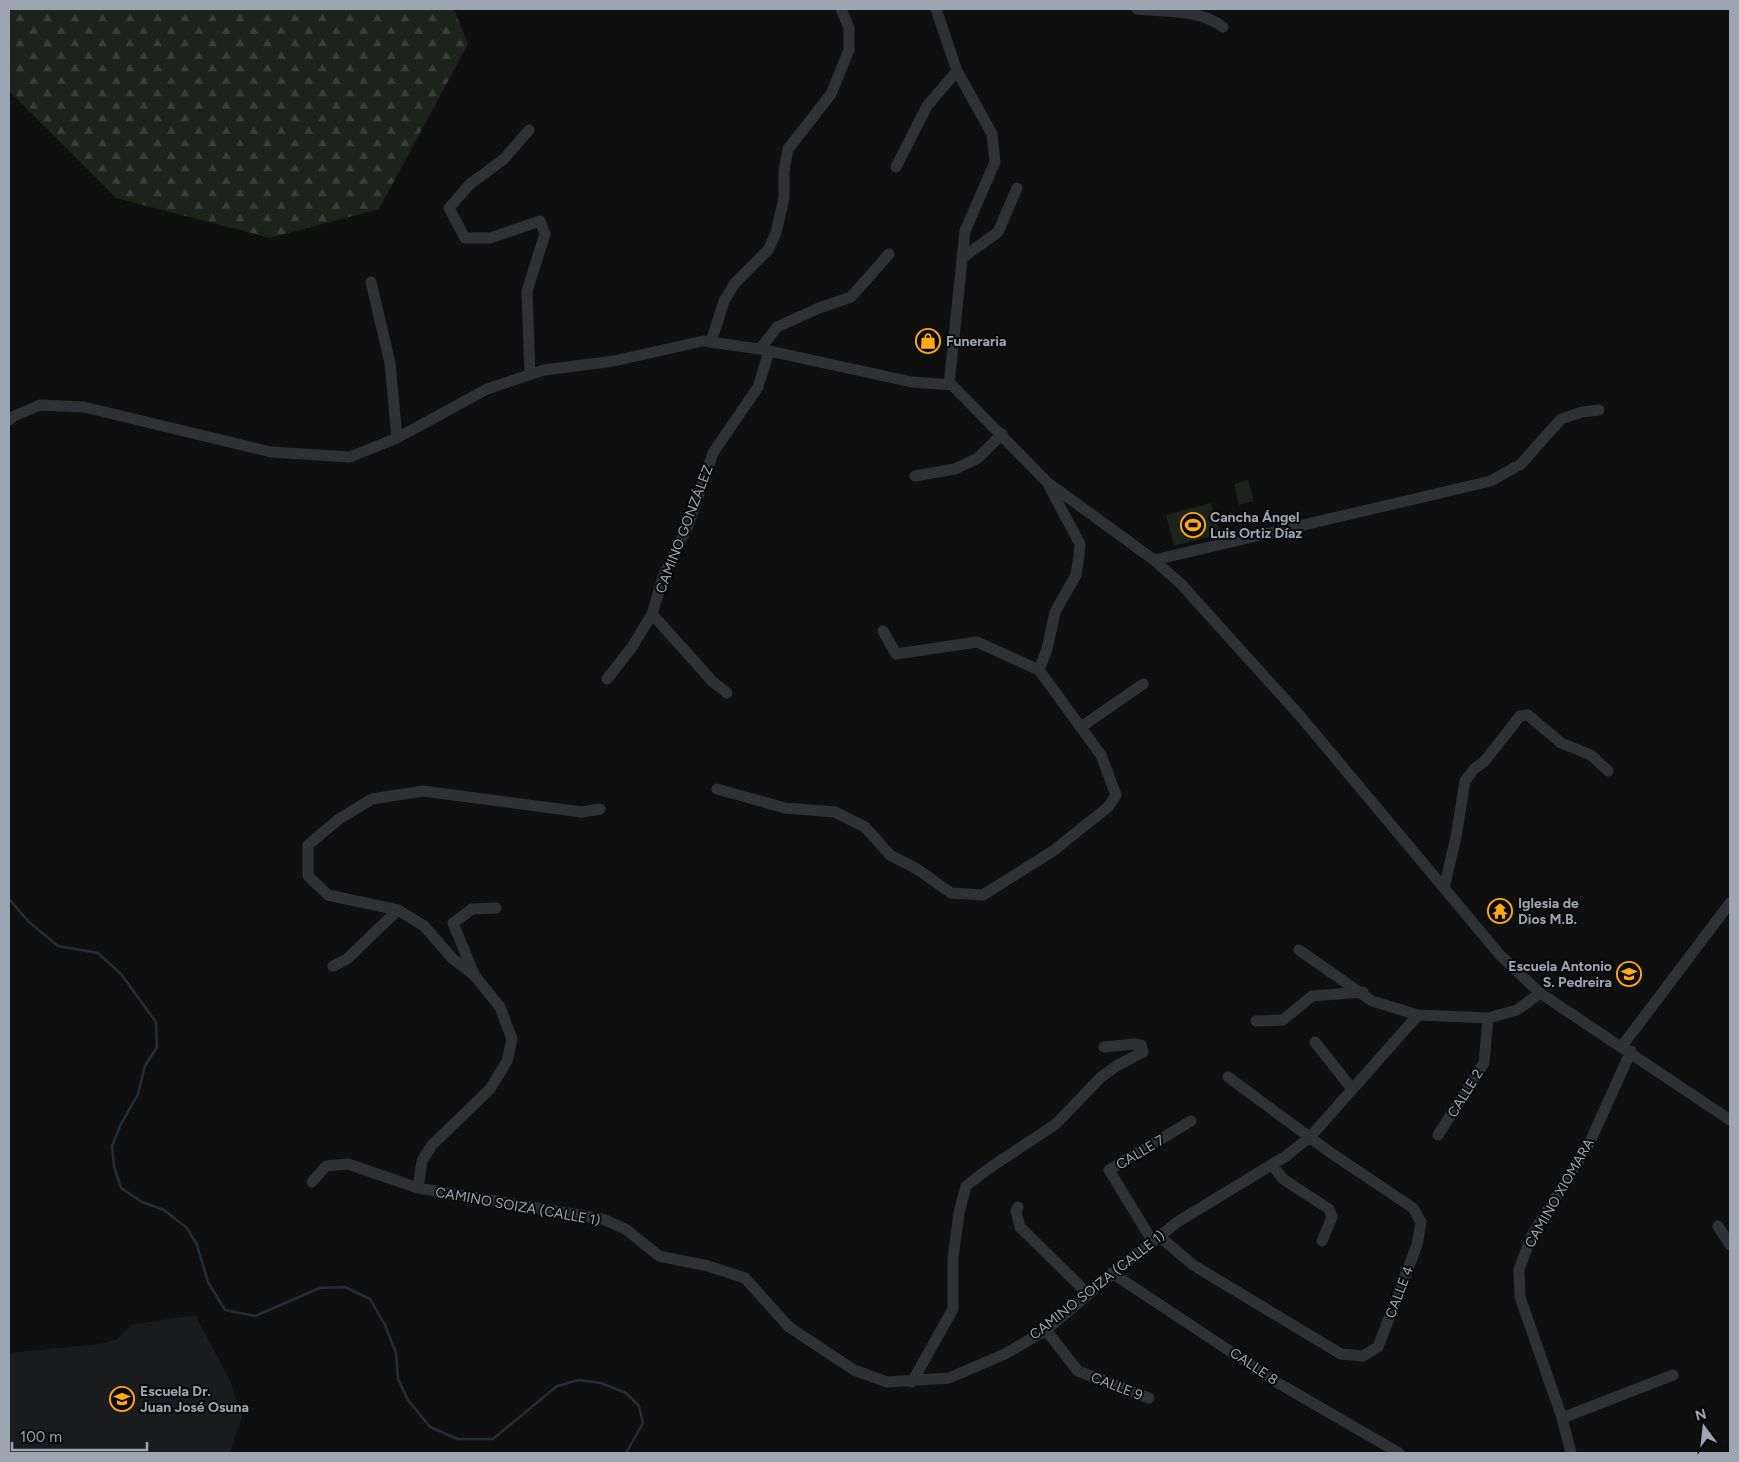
<svg xmlns="http://www.w3.org/2000/svg" width="1739" height="1462" font-family="Figtree,sans-serif">
<style>
.built{fill:#1a1b1d}
.forest{fill:url(#forest-firs)}
.pitch{fill:#1b231b}
.lines{fill:none;stroke-linecap:round;stroke-linejoin:round}
.stream{stroke:#252e34;stroke-width:2.5}
.minor{stroke:#2f3135;stroke-width:11}
.labels{text-anchor:middle;stroke-width:4;stroke-linejoin:round;paint-order:stroke}
.poi-label{font-size:14px;font-weight:bold;fill:#9ea5b2;stroke:#0a0a0b;text-anchor:start}
.street-label{font-size:14px;fill:#9ea5b2;stroke:#0a0a0b}
</style>
<defs>
<pattern id="forest-firs" width="22" height="20" patternUnits="userSpaceOnUse" patternTransform="scale(1.25)"><rect width="22" height="20" fill="#1b231b"/><path d="M5 1l3.5 6h-7zM16 11l3.5 6h-7z" fill="#39403a"/></pattern>
</defs>
<rect width="100%" height="100%" fill="#0f0f10"/>
<path class="built" d="M195,1315L230,1380L242,1417L230,1453H9V1353L100,1344L118,1339L131,1325Z"/>
<path class="forest" d="M9,9H454L468,44L379,209L270,238L116,198L9,91Z"/>
<path class="pitch" d="M1248,480L1254,501L1239,505L1234,484Z
M1211,503L1220,534L1174,546L1166,515Z"/>
<g class="lines">
<path class="stream" d="M9,899L29,922L58,946L98,953L121,974L156,1022L157,1047L145,1066L138,1094L121,1124L112,1146L114,1166L121,1188L142,1202L164,1210L187,1228L197,1245L208,1282L225,1310L255,1316L320,1288L345,1287L370,1299L385,1325L396,1353L398,1379L408,1400L430,1427L458,1439H493L557,1386L579,1380L601,1383L626,1393L639,1406L643,1423L626,1453"/>
<path class="minor" d="M936,9L957,71L992,134L995,162L965,231L949,385
M1137,9C1165,12 1200,9 1223,27
M529,130L504,159L470,184L449,208L465,238H490L540,221L545,234L527,291L530,375
M896,167L927,106L957,71
M962,258L998,232L1017,188
M371,282L390,363L397,438
M711,342L724,301L735,283L768,250L776,233L784,198V171L788,149L831,94L849,50V28L841,9
M760,349L777,327L819,308L851,297L889,254
M9,420L14,416L40,405L84,407L271,452L350,457L397,438L487,389L544,370L614,361L703,341L760,349L912,382L952,385L1047,482L1154,560L1181,584L1301,717L1500,955L1540,993L1730,1120
M915,476L955,469L978,458L1002,434
M1154,560L1491,481L1521,464L1561,419L1582,412L1599,410
M883,631L896,654L977,642L1039,670
M607,679L632,647L652,614
M727,693L712,681L652,614L663,577L689,523L713,453L758,387L769,351
M1081,727L1143,684
M717,789L785,808L835,812L865,827L890,855L917,869L951,893L983,895L1053,851L1108,807L1116,795L1101,755L1039,670L1047,649L1055,612L1076,575L1079,556L1080,544L1049,486
M1444,888L1456,837L1465,781L1474,769L1484,762L1520,716L1528,715L1561,743L1591,755L1608,771
M1299,950L1372,1001L1418,1015
M333,966L347,959L398,910
M474,974L453,923L472,909L496,908
M1256,1021L1283,1020L1312,996L1363,992
M1315,1042L1352,1089
M1622,1046L1730,903
M1438,1135L1484,1063L1488,1018
M1272,1165L1283,1179L1329,1209L1332,1217L1322,1241
M312,1182L326,1166L348,1164L418,1188L603,1219L627,1230L659,1256L708,1266L745,1278L789,1327L854,1370L887,1382L949,1378L1005,1354L1046,1330L1130,1259L1179,1221L1286,1156L1311,1136L1418,1015L1488,1018L1517,1010L1540,993
M418,1188L422,1161L432,1145L490,1089L507,1061L512,1039L500,1007L475,976L453,959L424,926L398,910L328,895L308,876V845L339,819L372,799L423,791L582,812L600,809
M1018,1207L1016,1211L1020,1227L1088,1294
M1718,1226L1730,1245
M1159,1236L1193,1265L1341,1354L1363,1356L1378,1347L1417,1245L1421,1222L1413,1208L1331,1153L1228,1077
M1153,1242L1109,1170L1191,1121
M1112,1273L1278,1383L1399,1453
M1046,1330L1078,1371L1149,1398
M912,1382L953,1309V1258L959,1213L966,1186L988,1169L1056,1124L1101,1077L1118,1065L1143,1052L1141,1045L1134,1044L1104,1047
M1562,1418L1673,1375
M1571,1453L1562,1418L1520,1297L1519,1269L1532,1235L1589,1144L1631,1051"/>
</g>
<defs>
<symbol id="shop-ring" viewBox="-11 -11 22 22"><circle r="9.5" fill="#0a0a0b" stroke="#ffa818" stroke-width="1.5"/><path d="M-5-2.5h2.3a2.7 3.5 0 0 1 5.4 0H5L5.5 6h-11ZM-1.5-2.5h3a1.5 2.3 0 0 0-3 0Z" fill="#ffa818"/></symbol>
<symbol id="stadium-ring" viewBox="-11 -11 22 22"><circle r="9.5" fill="#0a0a0b" stroke="#ffa818" stroke-width="1.5"/><path d="M0-5a6.5 5 0 1 0 0 10a6.5 5 0 1 0 0-10ZM-3.5-1.8h7v3.6h-7Z" fill="#ffa818"/></symbol>
<symbol id="temple-ring" viewBox="-11 -11 22 22"><circle r="9.5" fill="#0a0a0b" stroke="#ffa818" stroke-width="1.5"/><path d="M0-6L5-2H3V0L6.5 2.5H4V6H1.5V3h-3V6H-4V2.5H-6.5L-3 0V-2H-5Z" fill="#ffa818"/></symbol>
<symbol id="school-ring" viewBox="-11 -11 22 22"><circle r="9.5" fill="#0a0a0b" stroke="#ffa818" stroke-width="1.5"/><path d="M0-5L7-2L0 1L-7-2ZM-4 1L0 2.5L4 1V4Q0 6-4 4Z" fill="#ffa818"/></symbol>
</defs>
<g fill-rule="evenodd">
<use href="#shop-ring" x="914" y="327" width="28" height="28"/>
<use href="#stadium-ring" x="1179" y="511" width="28" height="28"/>
<use href="#temple-ring" x="1486" y="897" width="28" height="28"/>
<use href="#school-ring" x="1615" y="960" width="28" height="28"/>
<use href="#school-ring" x="108" y="1385" width="28" height="28"/>
</g>
<g class="labels">
<g class="poi-label">
<text x="946" y="346">Funeraria</text>
<text x="1210" y="522">Cancha Ángel<tspan x="1210" dy="16">Luis Ortiz Díaz</tspan></text>
<text x="1518" y="908">Iglesia de<tspan x="1518" dy="16">Dios M.B.</tspan></text>
<text x="1612" y="971" text-anchor="end">Escuela Antonio<tspan x="1612" dy="16">S. Pedreira</tspan></text>
<text x="140" y="1396">Escuela Dr.<tspan x="140" dy="16">Juan José Osuna</tspan></text>
</g>
<g class="street-label">
<text transform="translate(684 529) rotate(-69)" y="5">CAMINO GONZÁLEZ</text>
<text transform="translate(1465 1093) rotate(-58)" y="5">CALLE 2</text>
<text transform="translate(1140 1152) rotate(-31)" y="5">CALLE 7</text>
<text transform="translate(1559 1193) rotate(-60)" y="5">CAMINO XIOMARA</text>
<text transform="translate(518 1206) rotate(10)" y="5">CAMINO SOIZA (CALLE 1)</text>
<text transform="translate(1097 1285) rotate(-38)" y="5">CAMINO SOIZA (CALLE 1)</text>
<text transform="translate(1399 1292) rotate(-69)" y="5">CALLE 4</text>
<text transform="translate(1254 1366) rotate(34)" y="5">CALLE 8</text>
<text transform="translate(1117 1386) rotate(21)" y="5">CALLE 9</text>
</g>
</g>
<rect width="1739" height="1462" fill="none" stroke="#9ea5b2" stroke-width="20"/>
<g transform="translate(1704 1427) rotate(345)" stroke="#0a0a0b" stroke-width="4" paint-order="stroke">
<path d="M0-4L9 19L0 12L-9 19Z" fill="#9ea5b2"/>
<text y="-8" font-size="14" font-weight="bold" text-anchor="middle" fill="#9ea5b2">N</text>
</g>
<path d="M12 1442v8h135v-8" fill="none" stroke="#9ea5b2" stroke-width="2.5"/>
<text x="20" y="1442" font-size="15" fill="#9ea5b2" stroke="#0a0a0b" stroke-width="4" paint-order="stroke">100 m</text>
</svg>
